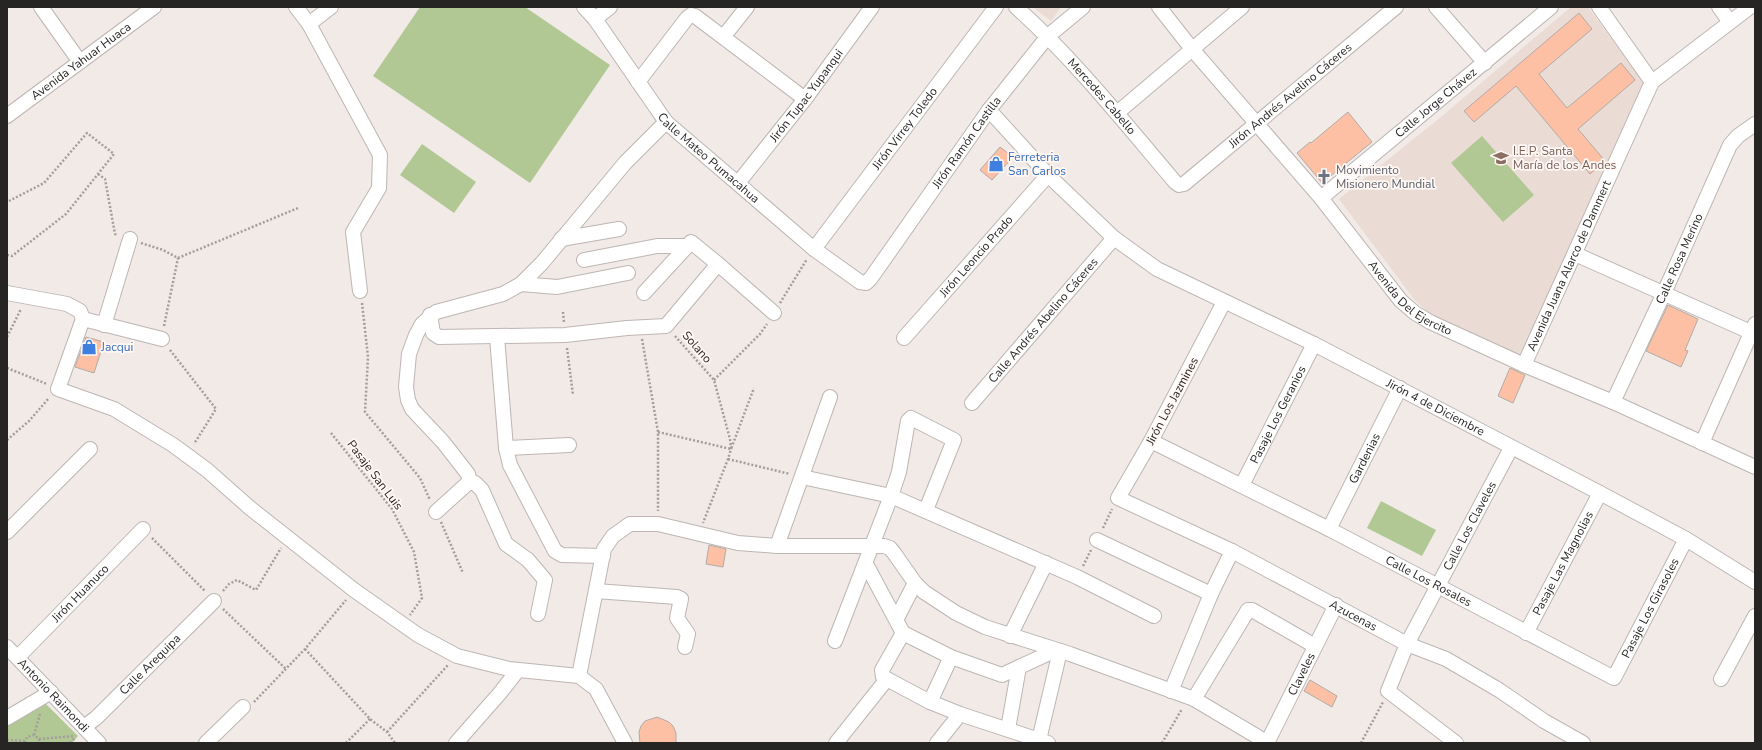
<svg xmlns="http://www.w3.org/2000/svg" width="1762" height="750" font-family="'Nunito Sans',sans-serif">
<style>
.built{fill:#eadbd4}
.green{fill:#b1c895}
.building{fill:#fec0a4;stroke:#b1aba8}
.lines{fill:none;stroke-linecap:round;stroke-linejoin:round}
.street-casing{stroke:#bdb6b3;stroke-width:16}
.path{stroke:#a39e9c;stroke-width:2.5;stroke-dasharray:2 2;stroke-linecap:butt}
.street{stroke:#fff;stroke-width:14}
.labels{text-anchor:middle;stroke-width:3.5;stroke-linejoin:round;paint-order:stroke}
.street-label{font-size:12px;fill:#272524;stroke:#fff8f5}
.education-label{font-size:12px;fill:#785e54;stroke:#fff8f5;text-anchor:start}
.shop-label{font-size:12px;fill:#366cbe;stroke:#fff8f5;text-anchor:start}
.worship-label{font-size:12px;fill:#5b616d;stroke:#fff8f5;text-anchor:start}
</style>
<rect width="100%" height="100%" fill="#f1eae7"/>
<path class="built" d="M1033,7H1061L1051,21Z
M1571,7H1588L1645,85L1520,356L1430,314L1414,299L1339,199L1441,117Z"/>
<path class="green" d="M420,7H525L610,65L530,183L373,76Z
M1482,136L1534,195L1503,222L1451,163Z
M422,144L476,182L454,213L400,175Z
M1381,501L1436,530L1422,556L1367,528Z
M43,701L78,736L72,743H7V722Z"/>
<path class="building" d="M1579,13L1592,29L1539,74L1567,108L1621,63L1635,80L1578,129L1605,161L1590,174L1516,86L1474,122L1464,111Z
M1348,112L1372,142L1322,183L1297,153L1310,142L1311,143Z
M1000,147L1013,157L992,180L980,170Z
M1668,305L1698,319L1685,350L1688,351L1681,367L1646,351Z
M86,337L104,342L94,373L75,367Z
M1510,368L1525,375L1513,403L1498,396Z
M709,545L726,549L723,567L706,564Z
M1310,680L1337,696L1332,707L1304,691Z
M657,717L669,722L673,726L676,733V743H640L639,732L641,726L645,721Z"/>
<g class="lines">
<defs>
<g id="street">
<path d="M41,7L80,62"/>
<path d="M296,7L309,24L380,155L379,188L353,232L360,291"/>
<path id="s1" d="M584,7L595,19L666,122L814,249L860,282L866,283L871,278L989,110L1048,36L1083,7"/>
<path id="s2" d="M1016,7C1075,60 1124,122 1175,182L1179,185L1184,184L1396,7"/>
<path id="s3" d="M1159,7L1192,49L1321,198L1401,301L1415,313L1430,322L1524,365L1613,402L1755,467"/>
<path d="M1436,7L1485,63"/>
<path d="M1599,7L1652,82"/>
<path d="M1719,7L1730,22"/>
<path d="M595,19L610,7"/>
<path d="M309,24L331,7"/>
<path d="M724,36L747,7"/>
<path d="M638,82L687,18L691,15L695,16L805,99"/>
<path id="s4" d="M989,110L1048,175L1114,238L1157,269L1314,344L1600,493L1686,539L1755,582"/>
<path d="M1117,113L1242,7"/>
<path id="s5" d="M7,116L154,7"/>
<path id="s6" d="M738,183L805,99L872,7"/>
<path id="s7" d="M1321,198L1551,7"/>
<path d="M561,239L619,229"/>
<path id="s8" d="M814,249L996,7"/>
<path d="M1575,254L1755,334"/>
<path d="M584,260L657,246H686"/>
<path d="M521,284L557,287L628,273"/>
<path d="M7,293L67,304L80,311L83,319L58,389L114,409L173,445L207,470L250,508L354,590L418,635L457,656L509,669L579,676L596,689L625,743"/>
<path d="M644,293L691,242L718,264L774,313"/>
<path id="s9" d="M1224,302L1151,441L1118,498L1232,551L1407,644L1446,659L1499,690L1544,721L1583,743"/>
<path d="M430,315L433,333L439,337L565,335L627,328L666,326L718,264"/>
<path d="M83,319L162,339"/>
<path d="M104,325L130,239"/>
<path d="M497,337L506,448L510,465L555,551L562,555L603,556"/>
<path id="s10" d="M904,338L1048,175"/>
<path id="s11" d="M1524,365L1652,82L1750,7"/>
<path id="s12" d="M1613,402L1664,293L1730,145L1738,136L1755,124"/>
<path id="s13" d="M972,403L1114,238"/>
<path id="s14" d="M1151,441L1329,529L1614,678L1686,539"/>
<path d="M1702,443L1755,324"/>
<path d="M506,448L569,445"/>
<path d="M802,477L891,496L1077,577L1154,616"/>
<path d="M468,483H475L482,490L506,544L528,560L545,580L538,614"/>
<path id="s15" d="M1242,485L1314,344"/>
<path d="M436,512L468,483L469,478L468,474L443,442L412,409L408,400L406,387L409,354L416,335L422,324L436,312L503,294L521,284L542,263L625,163L666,122"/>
<path id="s16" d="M1329,529L1400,388"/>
<path d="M7,532L90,449"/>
<path d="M1097,540L1211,594"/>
<path d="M777,546L830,397"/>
<path d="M866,564L903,633L951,657L1002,675L1056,650"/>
<path d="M596,591L677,597L681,599L677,618L688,634L685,647"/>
<path d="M897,618L915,583"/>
<path d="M903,633L882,670L883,677L930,702L960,714L1048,743"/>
<path id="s17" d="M1526,633L1600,493"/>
<path d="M1010,636L1046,563"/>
<path d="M835,641L891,496L899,472L908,421L911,418L954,440L926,510"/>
<path id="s18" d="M7,647L99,743"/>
<path id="s19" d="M18,657L143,529"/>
<path d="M579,676L604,549L613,536L630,524H658L738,543L777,546H884L890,548L894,553L915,583L924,592L956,613L985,627L1070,654L1194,699L1268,743"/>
<path d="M1721,679L1755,616"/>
<path d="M1171,691L1211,594L1232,551"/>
<path d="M1194,699L1248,610H1252L1315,646"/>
<path d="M930,702L951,657"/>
<path d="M7,718L51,692"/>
<path id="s20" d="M84,727L96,718L214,601"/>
<path d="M1008,729L1019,667"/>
<path d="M206,743L243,707"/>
<path d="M456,743L500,693L518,670"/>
<path d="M836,743L887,679"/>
<path d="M937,743L960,714"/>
<path d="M1036,743L1039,740L1060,651"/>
<path id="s21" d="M1267,743L1336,605"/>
<path id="s22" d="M1456,743L1388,691L1407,644L1511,448"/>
</g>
</defs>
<use href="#street" class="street-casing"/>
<path class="path" d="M98,174L105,179L115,234L117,235
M141,243L163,250L178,258L298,208
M7,255L12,256L66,214L114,154L87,133L44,183L9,201
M362,303L368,357L365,412L420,478L430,500
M780,303L807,259
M563,312L564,322
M164,326L178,258
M675,336L714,380L730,439L731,449L728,459L703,523
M7,337L21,309
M642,339L658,432V511
M567,348L573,395
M170,350L216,409L194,444
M7,368L47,384
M714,380L760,334L767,324
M658,432L731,449L754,388
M331,433L392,509L414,552L422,598L410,615
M7,440L29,421L49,398
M728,459L790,474
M441,522L463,573
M1103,528L1112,509
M152,538L205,591
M1083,566L1091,550
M223,591L229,584L237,580L256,590L281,548
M223,609L286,669
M305,649L370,719L387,732L395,743
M254,702L305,649L346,600
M387,732L448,665
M34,735L40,714
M39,739L75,736
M7,740L25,741
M25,743L27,737L34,735L39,739V743
M70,743L75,738
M346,743L370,719
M1162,743L1182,709
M1361,743L1383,702"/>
<use href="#street" class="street"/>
</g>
<defs>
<symbol id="school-bare" viewBox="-9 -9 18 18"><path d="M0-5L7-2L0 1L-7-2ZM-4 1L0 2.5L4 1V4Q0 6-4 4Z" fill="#8d6e63" stroke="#fff8f5" stroke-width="2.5" paint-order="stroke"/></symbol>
<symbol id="shop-bare" viewBox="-9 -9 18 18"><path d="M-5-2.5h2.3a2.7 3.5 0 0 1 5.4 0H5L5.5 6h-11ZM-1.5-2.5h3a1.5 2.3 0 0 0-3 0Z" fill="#3f7fe0" stroke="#fff8f5" stroke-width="2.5" paint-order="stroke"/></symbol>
<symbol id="church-bare" viewBox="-9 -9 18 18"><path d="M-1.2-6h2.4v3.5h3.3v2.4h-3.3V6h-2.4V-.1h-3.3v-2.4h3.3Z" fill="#6b7280" stroke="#fff8f5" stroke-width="2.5" paint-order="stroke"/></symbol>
</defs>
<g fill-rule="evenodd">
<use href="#school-bare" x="1490" y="147" width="22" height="22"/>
<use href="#shop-bare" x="985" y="153" width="22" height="22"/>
<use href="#church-bare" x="1313" y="166" width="22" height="22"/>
<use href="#shop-bare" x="78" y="336" width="22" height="22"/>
</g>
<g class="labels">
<g class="street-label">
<text dy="4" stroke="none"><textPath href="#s5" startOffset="92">Avenida Yahuar Huaca</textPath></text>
<text dy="4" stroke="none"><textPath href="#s6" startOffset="111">Jirón Tupac Yupanqui</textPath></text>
<text dy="4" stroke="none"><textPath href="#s2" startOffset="124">Mercedes Cabello</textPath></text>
<text dy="4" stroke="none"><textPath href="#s2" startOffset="385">Jirón Andrés Avelino Cáceres</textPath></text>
<text dy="4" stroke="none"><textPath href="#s7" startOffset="149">Calle Jorge Chávez</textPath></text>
<text dy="4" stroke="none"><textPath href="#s8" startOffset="151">Jirón Virrey Toledo</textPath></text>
<text dy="4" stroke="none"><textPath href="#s1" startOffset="572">Jirón Ramón Castilla</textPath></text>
<text dy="4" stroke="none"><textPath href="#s1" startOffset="197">Calle Mateo Pumacahua</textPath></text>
<text dy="4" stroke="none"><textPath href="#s10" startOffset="109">Jirón Leoncio Prado</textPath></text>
<text dy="4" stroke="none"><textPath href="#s12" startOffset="158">Calle Rosa Merino</textPath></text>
<text dy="4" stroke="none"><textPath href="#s11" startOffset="109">Avenida Juana Alarco de Dammert</textPath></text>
<text dy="4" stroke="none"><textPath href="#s3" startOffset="386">Avenida Del Ejercito</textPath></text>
<text dy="4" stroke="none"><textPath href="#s13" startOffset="109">Calle Andrés Abelino Cáceres</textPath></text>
<text transform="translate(697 347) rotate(49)" y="4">Solano</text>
<text transform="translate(1172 401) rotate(-62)" y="4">Jirón Los Jazmines</text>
<text dy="4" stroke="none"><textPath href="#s4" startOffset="543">Jirón 4 de Diciembre</textPath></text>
<text dy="4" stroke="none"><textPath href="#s15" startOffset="79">Pasaje Los Geranios</textPath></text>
<text dy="4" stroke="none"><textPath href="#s16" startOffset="79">Gardenias</textPath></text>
<text transform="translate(375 475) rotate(53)" y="4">Pasaje San Luis</text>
<text dy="4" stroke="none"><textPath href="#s22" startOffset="270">Calle Los Claveles</textPath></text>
<text dy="4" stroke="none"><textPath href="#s17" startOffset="79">Pasaje Las Magnolias</textPath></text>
<text dy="4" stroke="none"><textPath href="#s14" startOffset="311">Calle Los Rosales</textPath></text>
<text dy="4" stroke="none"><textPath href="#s19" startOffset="89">Jirón Huanuco</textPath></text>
<text dy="4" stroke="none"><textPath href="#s14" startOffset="599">Pasaje Los Girasoles</textPath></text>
<text dy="4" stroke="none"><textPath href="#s9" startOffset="486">Azucenas</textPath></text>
<text dy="4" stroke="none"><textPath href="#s20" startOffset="91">Calle Arequipa</textPath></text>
<text dy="4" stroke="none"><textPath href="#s21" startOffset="77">Claveles</textPath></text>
<text dy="4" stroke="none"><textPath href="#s18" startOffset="67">Antonio Raimondi</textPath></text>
</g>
<g class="education-label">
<text x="1513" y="155">I.E.P. Santa<tspan x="1513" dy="14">María de los Andes</tspan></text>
</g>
<g class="shop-label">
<text x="1008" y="161">Ferreteria<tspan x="1008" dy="14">San Carlos</tspan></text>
<text x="101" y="351">Jacqui</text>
</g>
<g class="worship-label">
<text x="1336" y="174">Movimiento<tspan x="1336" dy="14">Misionero Mundial</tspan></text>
</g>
</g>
<rect width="1762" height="750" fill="none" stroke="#272524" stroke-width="16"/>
</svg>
